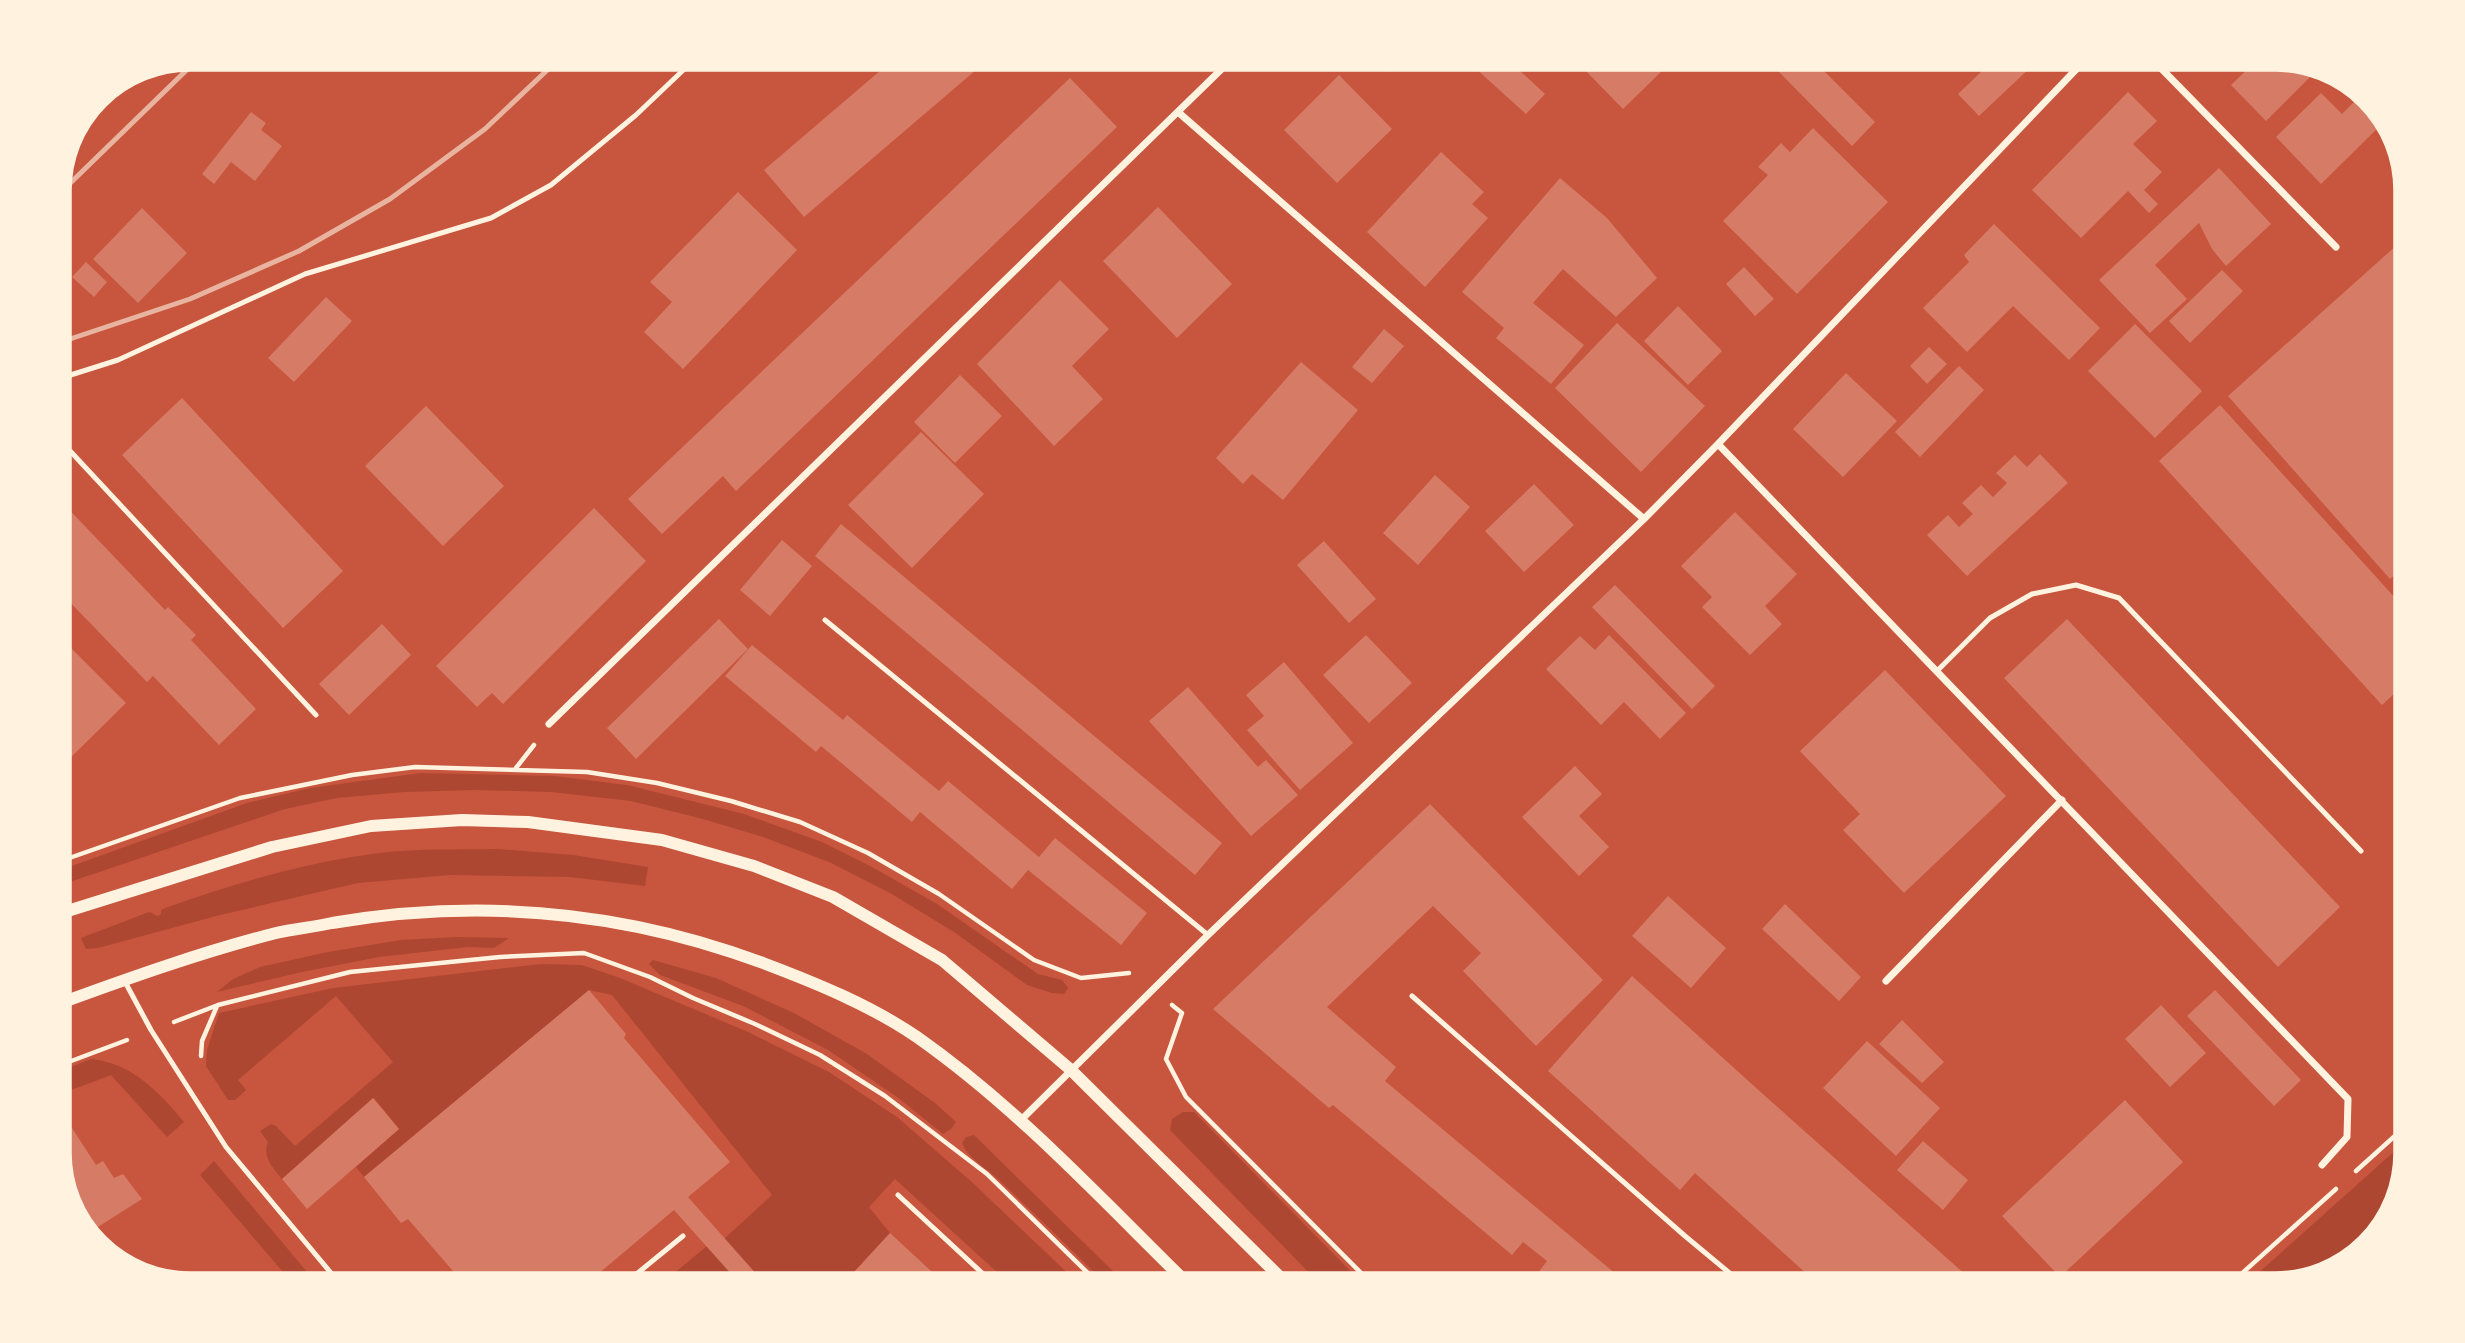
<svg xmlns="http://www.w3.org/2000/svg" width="2465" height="1343" font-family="Raleway,sans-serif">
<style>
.green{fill:#ae4732}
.building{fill:#d67c66}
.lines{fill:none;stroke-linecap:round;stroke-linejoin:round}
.path{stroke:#fff3e0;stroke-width:4.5}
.service{stroke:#fff3e0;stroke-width:5}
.minor{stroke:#fff3e0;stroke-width:7}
.tertiary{stroke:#fff3e0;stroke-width:12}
.rail{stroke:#e9b49f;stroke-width:5}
.rim{fill:none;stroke:#fff3e0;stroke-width:3.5}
</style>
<rect width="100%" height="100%" fill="#c8553d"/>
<path class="green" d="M421,773L555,776L627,785L744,814L822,842L872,867L937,904L1038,974L1062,980L1068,988L1064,994L1052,993L1027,985L954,932L890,893L829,862L763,837L703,819L631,801L551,792L475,790L404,792L337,798L285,809L58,886V871L247,803L310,788Z
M497,849L573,855L648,867L645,886L570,877L450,875L358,883L220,915L98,948L86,949L81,938L149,912L158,916L161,914V910L168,907C236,883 307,862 379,853C418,848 458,850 497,849Z
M457,937L509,938L494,948L468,947L379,957L302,972L217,992L233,979L260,967L328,952L401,940Z
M653,960L716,978L794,1013L867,1054L935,1103L956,1122L951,1129L943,1134L897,1097L828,1050L743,1006L660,975L649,964Z
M541,964L582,965L620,978L748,1032L829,1072L897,1117L973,1183L1080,1285H1011L895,1179L869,1207L890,1233L842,1285H766L724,1239L772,1195L612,995L589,990L364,1177L356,1167L399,1129L374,1098L282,1179C273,1168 262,1157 268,1142L260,1131L271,1124L276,1126L295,1146L393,1062L336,996L238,1080L246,1090L235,1100H228L206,1066L207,1050L219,1013L333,988Z
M91,1059C132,1063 159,1092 184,1122L167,1137L111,1075L58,1095V1072Z
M1183,1112H1194L1364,1285H1321L1170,1130L1172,1119Z
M974,1135L1127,1285H1107C1072,1250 1036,1215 1000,1181C988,1169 968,1159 962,1143L966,1137Z
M2407,1140V1153L2393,1212L2363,1246L2342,1265L2275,1285H2245Z
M214,1161L318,1285H294L200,1175Z
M707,1246L741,1285H660Z"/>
<path class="building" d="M895,58H990L804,217L764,170Z
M1378,58H1406L1391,72Z
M1464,58H1506L1545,94L1526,114Z
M1590,58H1664L1670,63L1623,109L1581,66Z
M1783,58H1811L1875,122L1852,146L1774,67Z
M1972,58H2026L2033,65L1979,116L1958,94L1983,70Z
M2259,58H2275L2319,68L2266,121L2231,85Z
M1339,75L1392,129L1337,183L1284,130Z
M1070,78L1117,127L736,491L723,476L662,534L628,499Z
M2128,92L2157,121L2133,144L2162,172L2144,190L2158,204L2149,213L2128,191L2081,238L2032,190Z
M2321,93L2342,114L2361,95L2386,120L2321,184L2276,137Z
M251,112L266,123L261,130L282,146L255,181L231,162L214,184L202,174Z
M1813,128L1888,202L1797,294L1723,221L1768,175L1758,167L1781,143L1790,152Z
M1441,152L1484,192L1472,204L1488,218L1425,287L1367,232Z
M2219,168L2271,224L2226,266L2212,249L2199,223L2155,265L2187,299L2150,333L2099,280Z
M1560,178L1607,218L1657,278L1616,317L1563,269L1533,303L1584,345L1551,384L1496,338L1504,328L1462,292Z
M738,192L797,250L683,369L644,332L672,302L650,282Z
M1158,207L1232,284L1177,338L1103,261Z
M142,208L187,253L138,303L93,259Z
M1994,224L2100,328L2069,360L2013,306L1967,352L1923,308L1969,262L1964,255Z
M2407,236V564L2390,579L2228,396Z
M86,262L107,282L94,297L72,277Z
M1744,267L1774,299L1755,316L1726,284Z
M2222,270L2243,291L2190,343L2169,321Z
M1060,280L1109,329L1072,366L1103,399L1054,446L977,364Z
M326,297L352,321L294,382L268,358Z
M1678,306L1722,351L1688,385L1644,341Z
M1617,323L1705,406L1641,472L1555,388Z
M2135,324L2202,391L2155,438L2088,371Z
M1384,329L1404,346L1372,383L1352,367Z
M1929,347L1947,364L1927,384L1910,366Z
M1301,362L1358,410L1283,500L1252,474L1243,484L1216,458Z
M1959,366L1984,390L1920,457L1895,432Z
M1846,373L1897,421L1843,477L1793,429Z
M960,375L1002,416L955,463L914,422Z
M182,398L343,571L283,628L122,455Z
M2220,405L2407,611V682L2382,705L2159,461Z
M426,406L504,486L443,546L365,466Z
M921,432L984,494L912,568L848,505Z
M2040,454L2068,483L1967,576L1927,535L1948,515L1959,527L1973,514L1962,503L1981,485L1993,497L2007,483L1996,473L2015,455L2027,467Z
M1435,475L1470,507L1418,565L1383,533Z
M1534,484L1574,525L1524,572L1485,531Z
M58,498L165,610L168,607L196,635L191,640L256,709L219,745L153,676L147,682L64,596L58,602Z
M594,508L646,561L503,704L492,693L477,707L436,666Z
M1735,512L1797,574L1765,606L1782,624L1750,655L1702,607L1712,597L1681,566Z
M841,524L1222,843L1195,875L815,556Z
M782,540L812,566L770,616L740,590Z
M1324,541L1376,599L1349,623L1297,565Z
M1615,585L1715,686L1692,709L1592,607Z
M719,619L748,649L636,759L607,728Z
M2067,619L2340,907L2278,967L2004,678Z
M382,624L411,655L349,715L319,684Z
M58,635L126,703L58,770Z
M1366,635L1412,683L1369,723L1323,675Z
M1609,635L1686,713L1660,739L1624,702L1601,725L1546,669L1580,636L1595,650Z
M752,645L843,720L847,715L939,791L948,781L1039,857L1055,838L1147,913L1121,945L1028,870L1012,889L920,812L912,822L821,746L816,752L725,676Z
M1284,662L1353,743L1300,790L1247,730L1264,716L1246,695Z
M1885,670L2006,796L1904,893L1843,830L1860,814L1800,751Z
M1188,687L1258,767L1266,760L1298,795L1251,836L1149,721Z
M1575,766L1602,794L1579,816L1609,847L1579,876L1522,817Z
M1430,804L1603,980L1536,1046L1463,971L1481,953L1433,906L1327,1007L1396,1067L1385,1081L1629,1285H1543L1534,1278L1547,1261L1523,1242L1512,1255L1333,1105L1329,1108L1213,1009Z
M1668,896L1726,948L1691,988L1632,936Z
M1785,904L1861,977L1839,1001L1762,929Z
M1632,976L1764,1095L1977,1285H1819L1695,1173L1680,1190L1548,1071Z
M589,990L626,1034L624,1038L730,1162L688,1197L766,1285H741L674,1210L585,1285H465L408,1219L401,1223L364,1177Z
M2215,990L2301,1080L2274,1106L2187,1016Z
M2161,1005L2206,1053L2170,1087L2125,1039Z
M1902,1020L1944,1062L1922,1083L1879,1044Z
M1867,1041L1940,1108L1896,1156L1823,1088Z
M373,1098L399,1129L307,1209L282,1179Z
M2125,1100L2183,1162L2060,1277L2002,1216Z
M70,1125L96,1165L103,1161L114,1178L123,1174L142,1199L90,1232L73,1207L58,1162V1132Z
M1923,1141L1968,1180L1943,1210L1897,1170Z
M890,1233L944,1283L943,1285H842Z"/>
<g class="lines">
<path class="path" d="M516,768L534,745
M58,862L240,798L352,775L415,767L587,772L657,783L731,801L800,822L868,853L939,894L1034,960L1081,978L1129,973
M1172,1005L1182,1013L1166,1059L1186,1097L1373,1285
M174,1022L218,1005L350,972L500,957L584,953L650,977L693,998L755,1024L820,1055L885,1096L987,1174L1100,1285
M201,1056L202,1041L217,1006
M58,1066L127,1040
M2356,1171L2407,1125
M2229,1285L2336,1189"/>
<path class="service" d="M58,379L118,360L305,274L491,218L551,185L636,115L696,58
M58,438L316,715
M825,620L1208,935
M1937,671L1990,618L2032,594L2076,585L2119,598L2361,851
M124,980L151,1030L226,1147L341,1285
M1412,996L1685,1236L1744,1285
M898,1195L995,1285
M623,1285L683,1236"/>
<path class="minor" d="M2069,58L2078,67
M2151,58L2336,247
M1178,112L1644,519
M1718,444L2348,1099L2347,1137L2322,1165
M549,724L1233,58
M1886,981L2062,800
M1021,1120L1208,935L1644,519L1718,444L2087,58"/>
<path class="tertiary" d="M58,914L272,847L371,826L462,820L528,822L662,840L754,866L833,897L942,960L1071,1070L1288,1285
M58,1004C129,978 202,952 276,933C294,929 313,927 332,923C478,898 624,911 763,963C816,983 870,1005 917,1037C1018,1108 1102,1200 1189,1285"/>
<path class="rail" d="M58,195L199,58
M58,343L190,299L299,251L390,199L485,129L560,58"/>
</g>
<path d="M0 0H2465V1343H0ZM190 70H2275A120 120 0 0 1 2395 190V1153A120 120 0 0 1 2275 1273H190A120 120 0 0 1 70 1153V190A120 120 0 0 1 190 70Z" fill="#fff3e0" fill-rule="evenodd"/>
<path class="rim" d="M190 70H2275A120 120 0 0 1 2395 190V1153A120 120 0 0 1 2275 1273H190A120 120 0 0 1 70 1153V190A120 120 0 0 1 190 70Z"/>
</svg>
